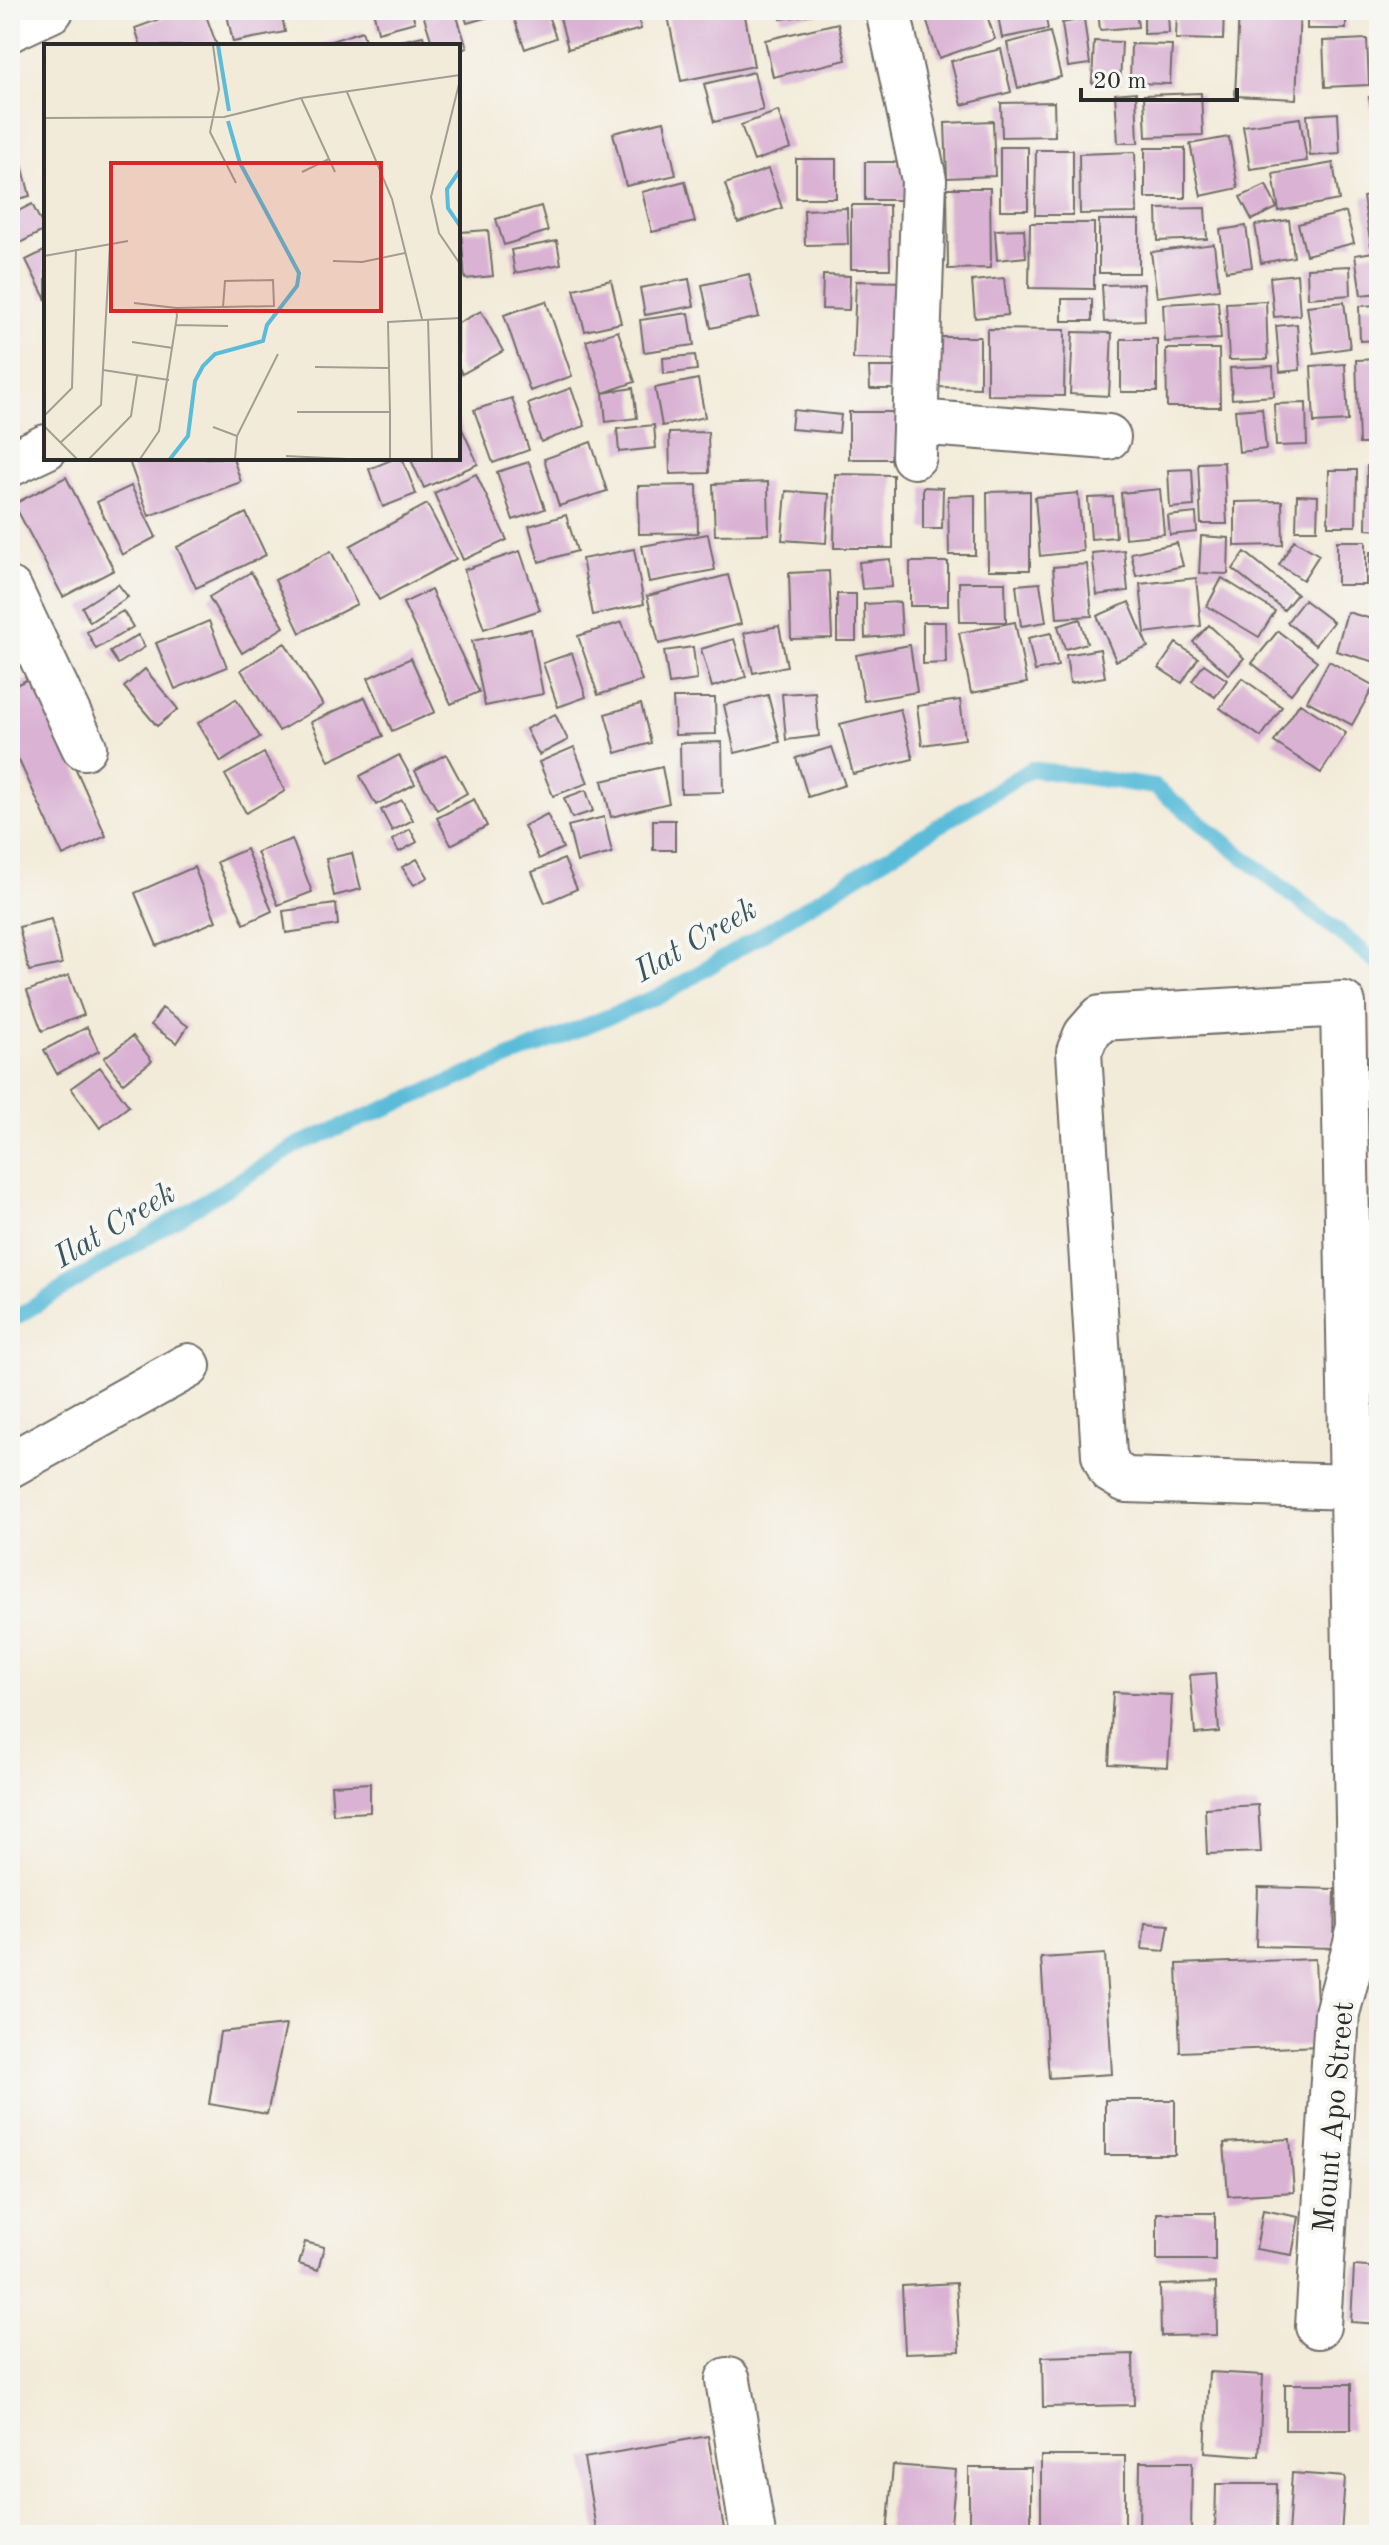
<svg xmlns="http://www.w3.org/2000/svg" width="1389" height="2545" font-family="'Old Standard TT',serif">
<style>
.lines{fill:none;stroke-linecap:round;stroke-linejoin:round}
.stream{stroke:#5abcd9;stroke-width:16}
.building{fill:#dab3d4}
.minor-casing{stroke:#716e68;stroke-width:48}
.minor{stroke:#fff;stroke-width:44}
.labels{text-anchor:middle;stroke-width:8;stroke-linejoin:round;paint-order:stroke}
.street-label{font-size:30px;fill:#2b2b2b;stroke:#f6f6f2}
.water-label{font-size:32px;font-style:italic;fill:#39565f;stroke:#f6f6f2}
.inset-river{fill:none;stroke:#5abcd9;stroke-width:4}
.inset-road{fill:none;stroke:#a39e93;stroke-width:2}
.view{fill:#d62828;fill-opacity:0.15;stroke:#d62828;stroke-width:4}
.inset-edge{fill:none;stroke:#2b2b2b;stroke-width:4}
</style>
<rect width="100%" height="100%" fill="#f6f6f2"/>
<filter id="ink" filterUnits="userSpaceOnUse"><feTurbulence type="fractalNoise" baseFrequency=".0125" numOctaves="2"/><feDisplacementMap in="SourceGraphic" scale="16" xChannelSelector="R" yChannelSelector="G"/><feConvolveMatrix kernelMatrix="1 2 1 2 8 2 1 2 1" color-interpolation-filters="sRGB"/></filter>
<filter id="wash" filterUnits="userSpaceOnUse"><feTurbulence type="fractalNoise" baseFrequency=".006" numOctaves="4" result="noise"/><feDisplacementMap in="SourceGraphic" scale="32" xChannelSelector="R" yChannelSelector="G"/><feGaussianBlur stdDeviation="1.8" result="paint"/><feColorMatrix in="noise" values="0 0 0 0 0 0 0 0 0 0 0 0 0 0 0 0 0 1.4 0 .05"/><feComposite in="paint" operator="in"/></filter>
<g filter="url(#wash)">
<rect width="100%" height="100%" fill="#f3ebd9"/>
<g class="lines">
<path class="stream" d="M10,1321L297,1145L668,992L1031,769L1155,787L1379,964"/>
</g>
<g id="blocks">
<path class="building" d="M185,10H204L217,46H141L135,28Z
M226,10H281L285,32L233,42Z
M296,10H333V13L297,18Z
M373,10H411L415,22L378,32Z
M455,10L467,48L458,51V46H433L422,11Z
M463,10H502L503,13L467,23Z
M511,10H546L556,38L525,49Z
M558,10H636L641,29L568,49Z
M698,10H744L754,66L681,81L668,16Z
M780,10H829V12L781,19Z
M923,10H985L995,39L939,58Z
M997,10H1044L1048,29L1002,38Z
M1054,10H1087V13L1054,14Z
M1098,10H1136L1138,27L1100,30Z
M1144,10H1168L1169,33L1144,34Z
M1177,10H1224L1223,40L1176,39Z
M1239,10H1300L1296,99L1235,96Z
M1307,10H1346V29H1307Z
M1374,10H1379V36H1376Z
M1084,19L1090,64L1068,67L1062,23Z
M838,23L846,60L773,77L765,40Z
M362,31L367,46H319V45Z
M1050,32L1061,77L1018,88L1007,43Z
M423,36L426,46H393L392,43Z
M1367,39L1369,85L1325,87L1323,41Z
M1094,41L1122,42L1120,84L1092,83Z
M1131,44L1172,45L1170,84L1130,83Z
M1372,48H1379V80H1373Z
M1001,49L1011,92L962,105L951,61Z
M754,72L763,110L714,122L704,84Z
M1136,92L1138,143H1118L1115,94Z
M1201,93L1203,135L1146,137L1144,95Z
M1379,95V140H1378L1369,97Z
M1054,102L1055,136L1002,137L1001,103Z
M778,111L791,148L754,161L741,125Z
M1338,113L1340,154L1310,156L1307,115Z
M1300,118L1307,161L1250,169L1243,126Z
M664,121L676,175L626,186L613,133Z
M993,121L995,176L947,178L945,123Z
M1229,137L1238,188L1201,196L1190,144Z
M1000,147H1028V210H1000Z
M1145,148H1185V198H1145Z
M1036,150H1073V215H1035Z
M1135,152L1137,213L1080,214L1079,154Z
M20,157L30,196L10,201V160Z
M796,159H836V198H796Z
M865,162H909V200H865Z
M1333,163L1339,200L1279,211L1273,174Z
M768,169L782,208L738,223L725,184Z
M685,181L695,222L652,232L642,192Z
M1266,185L1277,208L1252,220L1240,197Z
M947,188H990L991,268L948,269Z
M1379,194V245L1371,246L1363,197Z
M32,204L45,230L10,248V215Z
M851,205H889L890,269H851Z
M541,206L548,231L504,245L496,219Z
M847,208L848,244L805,245L804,210Z
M1205,208L1207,239L1158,241L1157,209Z
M1346,212L1354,243L1306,255L1298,224Z
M1099,220H1139V273H1099Z
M1289,220L1294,257L1261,263L1255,225Z
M1030,223H1094V289L1029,288Z
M1246,226L1252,267L1226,271L1220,230Z
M1024,229L1026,257L997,260L995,230Z
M488,230L493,276L465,279L461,232Z
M557,241L561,264L515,273L511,250Z
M1214,244L1219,289L1157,297L1151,252Z
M46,250V300L26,260Z
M1379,251V293L1361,295L1355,255Z
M1350,266L1351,295L1308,298L1307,268Z
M749,274L759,317L711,328L702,285Z
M1297,274L1300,315L1274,317L1270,277Z
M823,275L850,276L849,310L822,309Z
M1004,278L1008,315L975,318L972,281Z
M689,279L694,306L645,315L640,288Z
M611,280L621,323L585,331L574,289Z
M856,281L905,282L903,360L853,359Z
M1144,284L1145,320L1104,322L1102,285Z
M1062,299H1092V321H1062Z
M546,301L572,376L530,391L504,315Z
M1218,301L1221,339L1165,342L1163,304Z
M1266,301L1268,359L1229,360L1226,303Z
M1344,302L1350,348L1314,353L1307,306Z
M1379,305V340L1360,341L1359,306Z
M481,311L503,351L462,374L458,366V323Z
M689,313L694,345L644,352L640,320Z
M1297,324L1300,370L1280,372L1276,326Z
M987,329L1065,330L1064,396L987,395Z
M618,331L635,382L603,393L633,388L637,418L606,422L603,393L586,341Z
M1073,332L1112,333L1109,396L1070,394Z
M936,337H980V388L936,387Z
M1121,339H1157V392H1121Z
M1166,349H1219L1220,407H1167Z
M695,355L697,370L664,374L663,358Z
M1379,359V444H1359L1356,360Z
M1345,364L1348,421L1314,423L1311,366Z
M1273,366L1274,396L1232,399L1230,368Z
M869,367H895V389H870Z
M698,379L705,417L662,426L655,388Z
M571,388L585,426L541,442L528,404Z
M512,398L529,450L493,463L474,410Z
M1306,403L1307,445L1276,446L1274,404Z
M1262,408L1266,449L1239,452L1235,410Z
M793,410L841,415L839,433L791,429Z
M849,412H905V459H849Z
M458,420L478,464L424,488L410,458H458Z
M654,425L656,448L619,452L617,429Z
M708,432L709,473L670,474L669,433Z
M591,442L607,491L559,506L544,459Z
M128,458H233L241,482L149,516Z
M396,458H402L416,494L383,507L369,469Z
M529,462L545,509L513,520L497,472Z
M1224,462L1227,524H1201L1198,463Z
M1367,466L1379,467V530L1366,529Z
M1192,469L1194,506L1170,508L1168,470Z
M1329,470H1357L1356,526H1328Z
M476,474L507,540L463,560L434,493Z
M835,474L893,475V548H834Z
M66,477L114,570L63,597L14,504Z
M768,482L769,534L715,535L713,484Z
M697,485L698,533L639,534L638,486Z
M131,486L156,537L122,555L97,502Z
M923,487L943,488L942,529H923Z
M1160,489L1164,534L1125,538L1121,493Z
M786,491L829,494L826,543L782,540Z
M1030,491V570H988L987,492Z
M1078,493L1083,551L1040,556L1035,497Z
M975,495V555H949L948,496Z
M1297,495L1318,496L1317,530H1296Z
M1113,497L1116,537L1091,539L1088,498Z
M1282,501L1283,545L1235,546V502Z
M427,504L456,559L379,600L350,546Z
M246,513L266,555L196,588L177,547Z
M1196,513L1197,532L1170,535L1168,516Z
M566,515L577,551L539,562L529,526Z
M708,534L715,570L649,582L642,546Z
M1201,536L1229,538L1228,574L1199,573Z
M1294,540L1319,555L1303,580L1279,565Z
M1337,541H1366V585H1337Z
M1177,543L1183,566L1136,576L1131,553Z
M634,549L644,604L593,615L582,559Z
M1124,550L1128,591L1097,595L1092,553Z
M331,551L357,604L300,633L275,580Z
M520,551L540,610L484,629L464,570Z
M1245,552L1297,594L1284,610L1233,569Z
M1370,552H1379V581H1370Z
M890,559L892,587L862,589L859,562Z
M910,562H948V606H910Z
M1087,564L1092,616L1057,618L1053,567Z
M829,571L832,638L791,639L789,573Z
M251,572L284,627L242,653L209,597Z
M728,575L741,624L659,644L647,596Z
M1196,578L1201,626L1145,633L1140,584Z
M1222,578L1275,611L1259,637L1207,606Z
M959,582H1005L1006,622H960Z
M1040,583L1046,622L1021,626L1016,585Z
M118,584L128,597L90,622L82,607Z
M431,590L479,692L451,704L403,603Z
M837,594H856V641H837Z
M1304,600L1333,622L1315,645L1287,622Z
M900,602L902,635L865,638L864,604Z
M1129,602L1148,647L1116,661L1097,616Z
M123,611L133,627L96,649L87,632Z
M1347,612L1379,621V663L1336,651Z
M1080,619L1087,643L1065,649L1058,626Z
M209,621L227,667L175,689L156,643Z
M622,622L642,681L598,695L578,636Z
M923,622H945L946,663L923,664Z
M1015,622L1027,683L971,693L959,633Z
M1209,625L1244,658L1229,675L1193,642Z
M779,626L787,666L753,673L744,633Z
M531,629L543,694L485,706L472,641Z
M1278,631L1317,661L1291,694L1252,663Z
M1051,633L1058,666L1035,671L1028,638Z
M138,635L145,647L118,664L110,652Z
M734,639L746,677L712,687L701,649Z
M285,643L323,705L279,731L241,670Z
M1176,643L1198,658L1182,683L1159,668Z
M910,645L917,692L864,701L856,655Z
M693,647L697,680L669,684L664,651Z
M1100,649L1105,677L1070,683L1066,655Z
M572,653L586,697L558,707L543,663Z
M411,658L435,712L392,731L368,678Z
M1329,661L1374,686L1352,725L1307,701Z
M1204,664L1227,680L1215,697L1192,681Z
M145,669L178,709L157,726L124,687Z
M34,676L106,836L63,856L10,741V688Z
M1242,678L1282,707L1261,737L1220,708Z
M815,692L819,736L786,740L782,694Z
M768,695L780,742L735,753L724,705Z
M365,697L383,736L329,761L311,722Z
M673,698H715L716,734L675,735Z
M236,699L260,737L221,762L198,723Z
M960,700L965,739L922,745L917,706Z
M1300,703L1346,733L1321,773L1274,742Z
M641,704L651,743L616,753L605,714Z
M900,709L913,759L853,774L840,724Z
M555,714L568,740L539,755L526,729Z
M722,742L723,792L681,793L680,743Z
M574,747L588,783L553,796L539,762Z
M832,747L845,785L808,797L796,758Z
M264,753L285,791L246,813L225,775Z
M446,754L467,793L437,810L415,771Z
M399,755L415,784L376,805L360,776Z
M662,767L669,803L611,817L602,781Z
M586,790L593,811L572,818L564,798Z
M474,799L487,826L451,845L437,818Z
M402,800L413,820L392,831L381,810Z
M547,814L563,848L539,859L524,826Z
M604,817L612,853L577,862L568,826Z
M653,820H675V850H653Z
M410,829L417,842L399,852L392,840Z
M292,839L312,892L278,905L257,852Z
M246,849L272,911L244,924L217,862Z
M352,853L361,889L334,896L326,859Z
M417,859L428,877L414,885L402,867Z
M564,859L577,889L545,903L532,872Z
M194,867L216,921L157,946L135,893Z
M336,904L338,925L286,933L283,911Z
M51,919L62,964L29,971L19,927Z
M69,975L84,1015L42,1031L27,991Z
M162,1008L188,1026L177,1043L151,1025Z
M87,1027L99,1051L57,1074L44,1050Z
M133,1036L152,1061L123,1083L104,1058Z
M100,1067L129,1106L100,1128L71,1088Z
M1215,1673L1219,1732L1195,1734L1190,1675Z
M1113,1692L1172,1695L1168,1767L1109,1764Z
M370,1783V1812L333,1814L331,1785Z
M1258,1805L1261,1852L1207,1854L1205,1808Z
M1258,1887L1335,1889L1334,1948L1256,1946Z
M1145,1923L1169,1925L1165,1951L1142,1949Z
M1105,1954L1112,2074L1049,2078L1041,1958Z
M1315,1959L1319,2046L1180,2052L1177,1964Z
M286,2025L267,2114L209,2104L220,2032Z
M1105,2100H1175V2155H1105Z
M1290,2139L1294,2192L1228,2196L1224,2143Z
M1263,2210L1299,2217L1292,2255L1256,2249Z
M1157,2213H1215V2260H1157Z
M305,2242L324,2247L318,2270L299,2264Z
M1354,2266L1379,2268V2324L1351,2322Z
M956,2283L960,2351L905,2353L902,2286Z
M1216,2283L1217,2335L1161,2336L1160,2285Z
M1133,2354L1134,2405L1043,2407L1042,2357Z
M1209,2372L1263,2375L1259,2456L1205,2452Z
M1285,2384H1351V2430H1285Z
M708,2436L725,2535H597L584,2458Z
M1041,2456H1125V2535H1041Z
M1140,2462H1192L1191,2535H1139Z
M893,2465L956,2470L950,2535H887Z
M969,2468H1031V2535H969Z
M1292,2473L1345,2477L1341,2535H1288Z
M1216,2484H1277L1276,2535H1215Z"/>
</g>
</g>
<g filter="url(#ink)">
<use href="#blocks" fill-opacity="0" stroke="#716e68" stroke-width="2"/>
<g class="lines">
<defs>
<path id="minor" d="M888,10L924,180L914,456
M10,29L51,10
M916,422L1108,437
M10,464L46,447
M10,590L84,747
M10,1465L188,1366
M1352,1487L1126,1480L1111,1471L1104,1455L1079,1052L1086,1035L1101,1018L1343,1004L1360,1928
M1318,2326L1337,2013L1360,1928L1379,1927
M728,2380L753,2535"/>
</defs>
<use href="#minor" class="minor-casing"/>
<use href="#minor" class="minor"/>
</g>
</g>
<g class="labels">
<g class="street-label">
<text transform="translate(1333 2117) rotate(-85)" y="10">Mount Apo Street</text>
</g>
<g class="water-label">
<text transform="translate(695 939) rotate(-30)" y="11">Ilat Creek</text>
<text transform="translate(114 1224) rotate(-31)" y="11">Ilat Creek</text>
</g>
</g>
<g transform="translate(44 44)">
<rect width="416" height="416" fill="#f3ebd9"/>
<path class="inset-river" d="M174,1L185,67M416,126L403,145L404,164L416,182M126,415L144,392L151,337L159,322L171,310L219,297L223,281L253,242L255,229L196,119L184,77"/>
<path class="inset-road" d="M169,1L175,45L166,88L192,139M416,36L387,153L395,189L416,220M303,48L348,155L378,275M257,54L291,128M0,74L180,73L257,54L416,31M258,128L285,115M416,137V164M0,212L84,197M289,217L318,218L361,209M90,259L132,264L133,272L115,387L96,415M132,264L230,262L229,236L181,237L179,263M384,275L388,415M131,281L184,282M88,298L129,304M271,323L345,324M59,326L125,336M253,368H346L344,278L416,274M346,368V415M0,372L28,344L32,205M0,382L33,415M169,383L193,392M16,399L57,361L66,200M242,412L303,415M45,415L87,372L93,332M191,415L193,392L234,310"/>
<path class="view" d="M67,119H337V267H67Z"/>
<rect width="416" height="416" class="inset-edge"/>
</g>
<rect width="1389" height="2545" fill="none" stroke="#f6f6f2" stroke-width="40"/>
<path d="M1081 88v12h156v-12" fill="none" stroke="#2b2b2b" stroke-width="4"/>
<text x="1093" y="88" font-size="24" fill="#2b2b2b" stroke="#f6f6f2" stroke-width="6" paint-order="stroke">20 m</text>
</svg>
